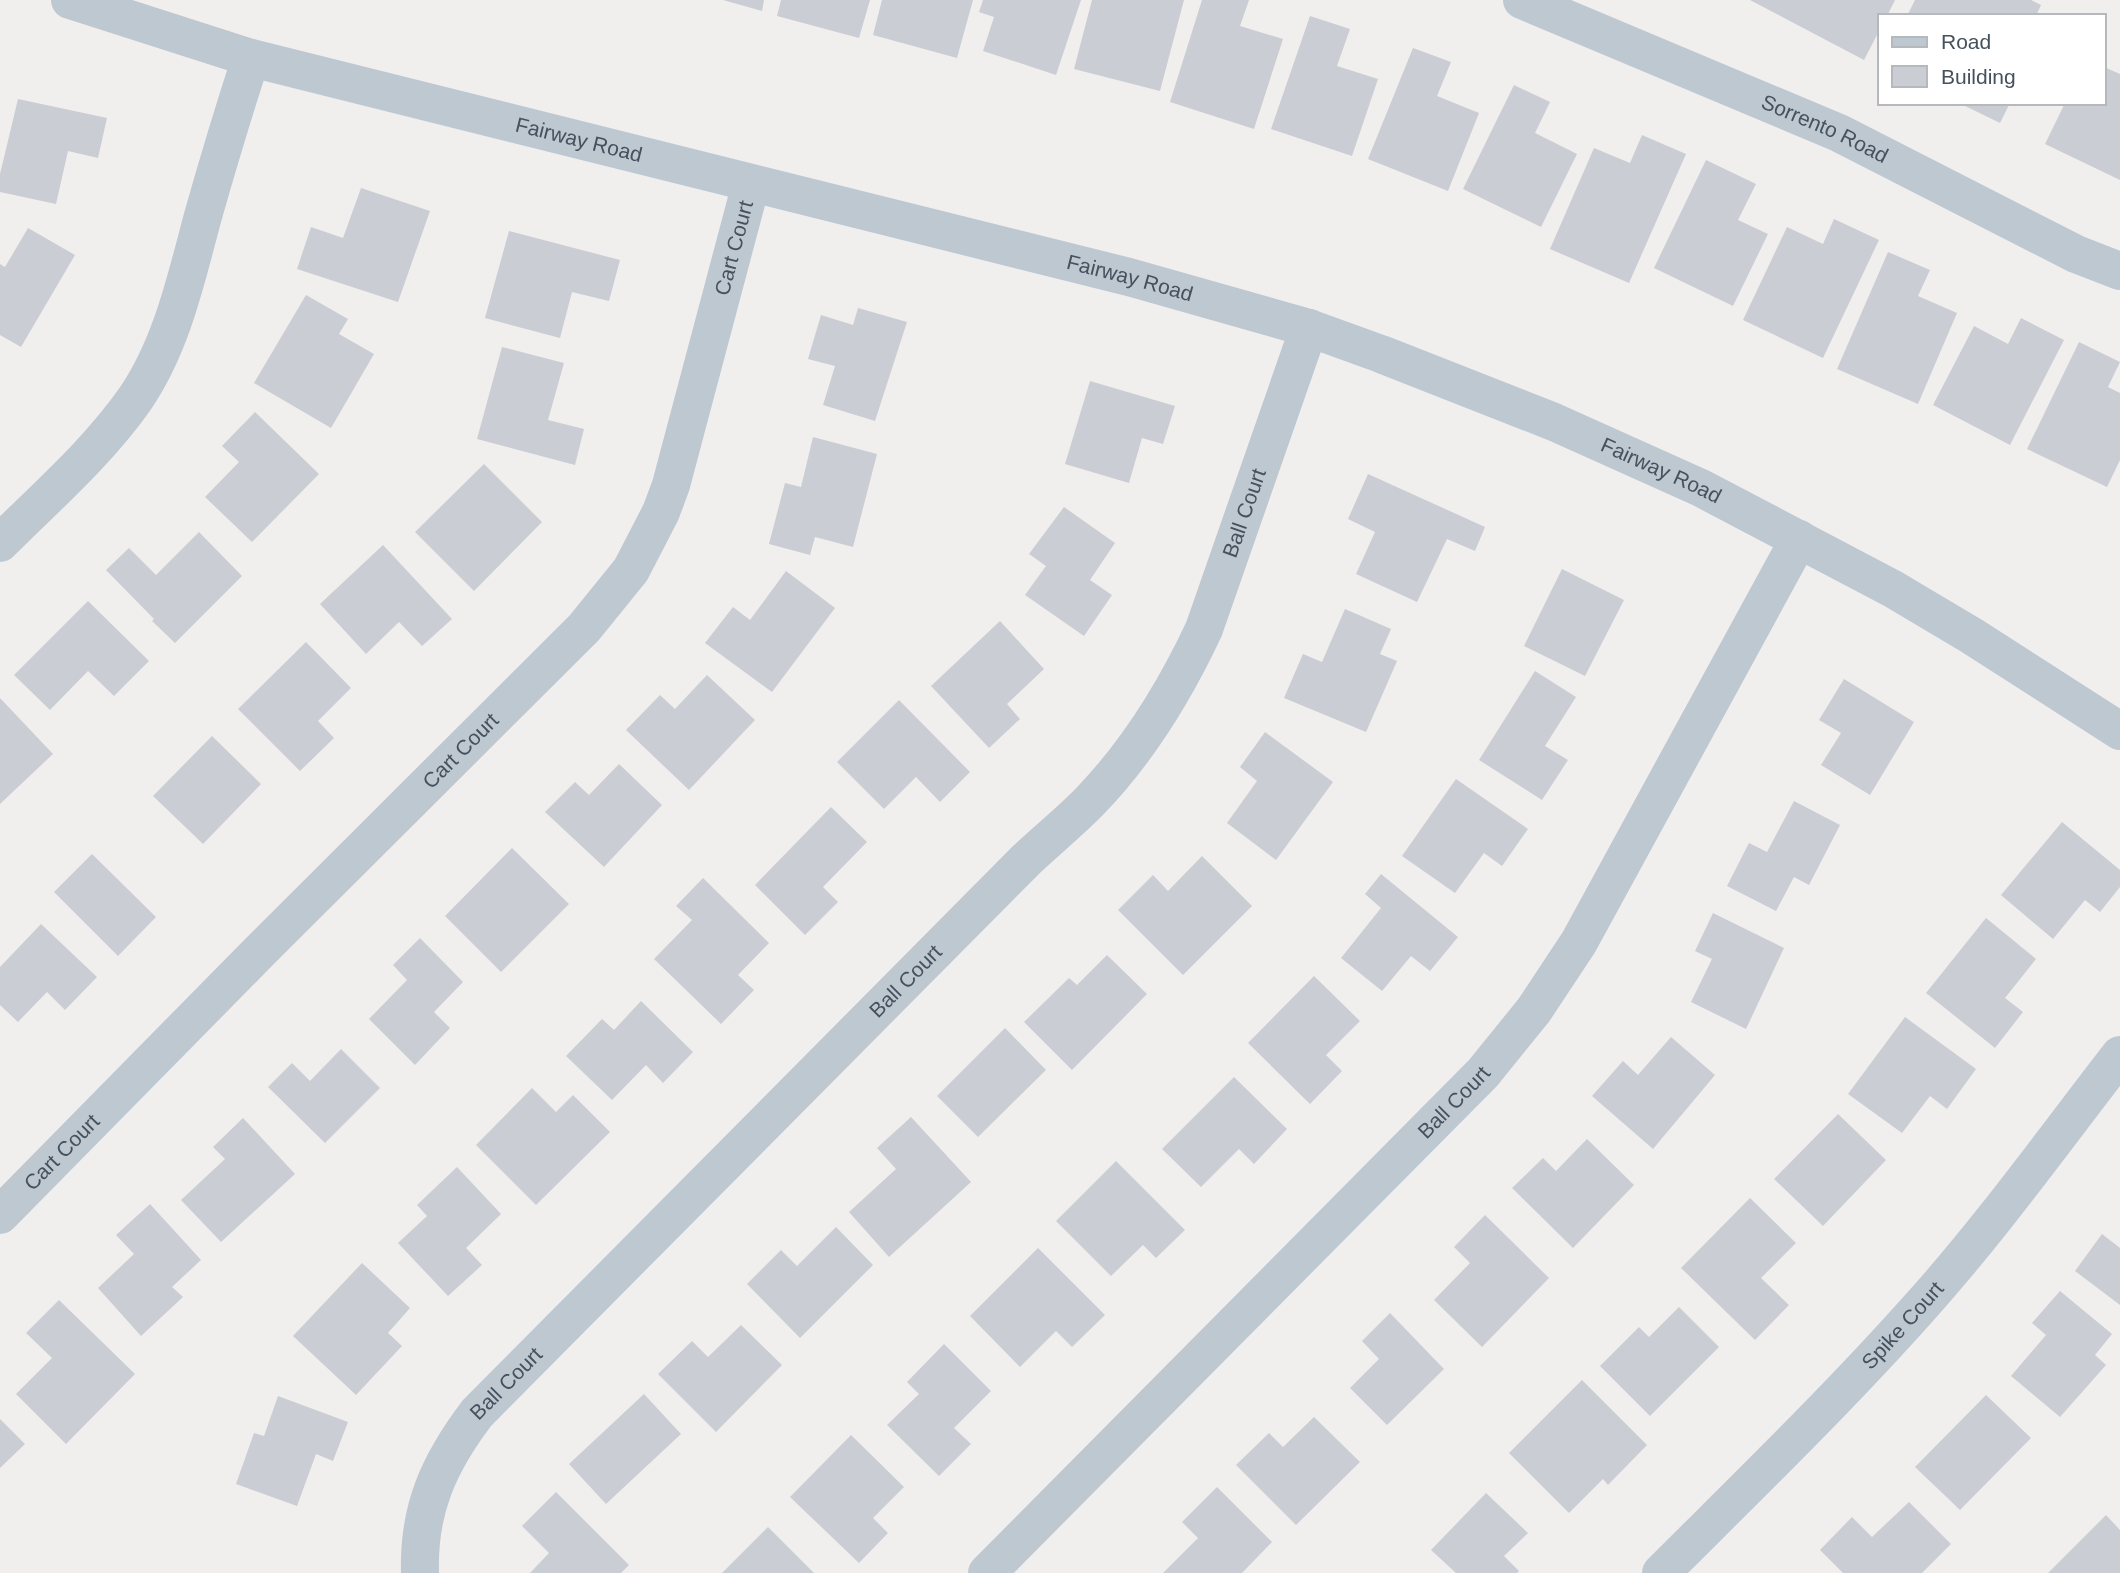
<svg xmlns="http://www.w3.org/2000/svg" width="2120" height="1573" font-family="Arial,sans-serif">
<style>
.building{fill:#cacdd3}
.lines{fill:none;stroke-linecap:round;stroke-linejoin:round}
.minor{stroke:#bdc8d1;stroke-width:38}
.labels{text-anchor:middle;stroke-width:7;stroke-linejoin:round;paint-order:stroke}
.street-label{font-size:21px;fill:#45515d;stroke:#fff}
</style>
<rect width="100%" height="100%" fill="#f1eeee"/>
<path class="building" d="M723,0H764L762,11Z
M781,0H870L859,38L777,16Z
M882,0H973L957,58L873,35Z
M983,0H1081L1056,75L983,51L994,17L979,12Z
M1092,0H1184L1160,91L1074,69Z
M1202,0H1249L1240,26L1283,39L1254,129L1170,102Z
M1750,0H1895L1887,16H1880V29L1864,60Z
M1915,0H2031L2041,5L2036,16H1907Z
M1310,16L1350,29L1337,66L1378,79L1352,156L1271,129Z
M1413,48L1451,62L1437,96L1479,113L1448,191L1368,159Z
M2104,67L2120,74V180L2045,144L2065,103H2104Z
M1514,85L1550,102L1535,133L1577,154L1541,227L1463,189Z
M18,99L107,118L98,158L68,151L56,204L0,192V174Z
M1959,103H2010L2000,123Z
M1642,135L1686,154L1629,283L1550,249L1594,148L1630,163Z
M1706,160L1756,184L1738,220L1768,234L1733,306L1654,268Z
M361,188L430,211L398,302L297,269L311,227L343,238Z
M1834,219L1879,240L1823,358L1743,320L1787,227L1823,244Z
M28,228L75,255L21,347L0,335V264L5,267Z
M509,231L620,260L609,301L572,292L560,338L485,318Z
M1888,252L1930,270L1918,296L1957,313L1918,404L1837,369Z
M306,295L348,319L339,334L374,354L331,428L254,383Z
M858,308L907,322L875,421L823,405L835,366L808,359L821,315L853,325Z
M2021,318L2064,340L2010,445L1933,405L1974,326L2008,344Z
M2079,342L2120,362L2108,387L2120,393V460L2107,487L2027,449Z
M502,347L564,363L548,420L584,429L575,465L477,439Z
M1090,381L1175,406L1163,444L1142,438L1129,483L1065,464Z
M255,412L319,474L252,542L205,497L239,462L222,446Z
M813,437L877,454L853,547L815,537L810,555L769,544L785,483L801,487Z
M484,464L542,522L474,591L415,532Z
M1368,474L1485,527L1475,551L1447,539L1417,602L1356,574L1375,532L1348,519Z
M1064,507L1115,543L1090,580L1112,595L1084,636L1025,595L1046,566L1029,554Z
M199,532L242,576L175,643L152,621L154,619L106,570L129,548L156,575Z
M383,545L452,619L422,646L399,622L366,654L320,604Z
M1562,569L1624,600L1585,676L1524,646Z
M786,571L835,608L772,692L705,643L733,607L750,620Z
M88,601L149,661L114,696L88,671L50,710L14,675Z
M1345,609L1391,629L1380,654L1397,661L1366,732L1284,698L1303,654L1322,662Z
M1000,621L1044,669L1007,704L1020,719L989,748L931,686Z
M306,642L351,688L318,721L334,738L300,771L238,709Z
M1535,671L1576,697L1545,746L1568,760L1542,800L1479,760Z
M707,675L755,720L689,790L626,730L660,695L675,709Z
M1844,679L1914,722L1870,795L1821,765L1841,733L1819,720Z
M0,698L53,754L0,804Z
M899,700L970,772L940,802L916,777L884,809L837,762Z
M1265,732L1333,782L1276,860L1227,823L1257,781L1240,767Z
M212,736L261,784L203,844L153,796Z
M619,764L662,805L604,867L545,812L575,782L589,795Z
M1456,779L1528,829L1502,866L1484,853L1455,893L1402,856Z
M1794,801L1840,825L1809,885L1794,877L1776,911L1727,886L1749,843L1767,852Z
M831,807L867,842L823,887L838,902L805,935L755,885Z
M2062,822L2120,870V887L2100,912L2085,900L2053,939L2001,895Z
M512,848L569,904L501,972L445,916Z
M92,854L156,917L118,956L54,892Z
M1202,856L1252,906L1183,975L1118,910L1153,875L1168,891Z
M1381,874L1458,937L1430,971L1411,956L1382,991L1341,958L1381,908L1365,894Z
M703,878L769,943L738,975L754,990L721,1024L654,959L692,920L676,906Z
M1713,913L1784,948L1746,1029L1691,1002L1712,959L1695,951Z
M1986,918L2036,959L2005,998L2023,1012L1995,1048L1926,993Z
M41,924L97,977L65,1010L47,992L18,1022L0,1005V967Z
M420,938L463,982L434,1012L450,1028L415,1065L369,1019L407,980L393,965Z
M1107,955L1147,994L1072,1070L1024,1022L1069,978L1077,985Z
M1314,976L1360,1021L1326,1055L1342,1071L1310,1104L1248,1043Z
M641,1001L693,1052L663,1083L646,1065L612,1100L566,1056L602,1019L614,1030Z
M1905,1017L1976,1069L1947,1109L1930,1096L1902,1133L1848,1094Z
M1005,1028L1046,1070L978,1137L937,1096Z
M1671,1037L1715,1075L1653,1149L1592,1096L1623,1061L1638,1075Z
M341,1049L380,1088L325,1143L268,1087L292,1063L310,1081Z
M1234,1077L1287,1129L1254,1164L1239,1149L1201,1187L1162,1149Z
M532,1088L556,1112L573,1095L610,1132L536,1205L476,1145Z
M1838,1114L1886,1160L1823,1226L1774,1179Z
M911,1117L971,1182L889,1257L849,1212L896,1169L877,1148Z
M243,1118L295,1174L221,1242L181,1200L225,1159L213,1147Z
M1587,1139L1634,1185L1573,1248L1512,1188L1543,1158L1556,1171Z
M1116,1161L1185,1230L1156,1258L1143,1245L1111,1276L1056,1221Z
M457,1167L501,1214L466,1248L482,1265L448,1296L398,1243L427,1216L417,1205Z
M1750,1198L1796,1243L1761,1278L1789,1305L1755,1340L1681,1268Z
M150,1204L201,1260L172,1287L183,1297L141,1336L98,1288L134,1254L116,1235Z
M1485,1215L1549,1278L1482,1347L1434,1300L1470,1263L1454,1247Z
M836,1227L873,1265L800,1338L747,1284L781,1250L797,1266Z
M2102,1234L2120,1248V1305L2075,1271Z
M1038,1248L1105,1315L1072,1347L1056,1331L1020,1367L970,1316Z
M362,1263L410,1308L388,1333L402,1346L356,1395L293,1336Z
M2060,1291L2112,1334L2095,1355L2106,1365L2060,1417L2011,1376L2046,1335L2032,1323Z
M59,1300L135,1374L66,1444L16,1394L52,1358L26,1333Z
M1679,1307L1719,1347L1650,1416L1600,1366L1639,1327L1649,1337Z
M1390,1313L1444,1369L1387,1425L1350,1388L1379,1359L1362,1341Z
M741,1325L782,1365L716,1432L658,1374L692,1341L708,1357Z
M944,1344L991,1391L954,1428L971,1444L939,1476L887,1425L919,1394L907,1382Z
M1582,1380L1647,1445L1608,1485L1603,1479L1569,1513L1509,1453Z
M644,1394L681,1434L606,1504L569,1464Z
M1986,1395L2031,1438L1960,1510L1915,1467Z
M278,1396L348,1422L333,1461L316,1454L297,1506L236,1484L254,1433L264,1436Z
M1314,1417L1360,1462L1296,1525L1236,1465L1269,1433L1283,1447Z
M0,1419L25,1444L0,1468Z
M851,1435L904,1487L873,1518L888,1533L859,1563L790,1497Z
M1217,1487L1272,1542L1242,1573H1163L1198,1538L1182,1522Z
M556,1492L629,1565L621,1573H530L549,1553L522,1526Z
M1486,1493L1528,1533L1504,1556L1519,1571L1517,1573H1456L1431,1550Z
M1909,1502L1951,1544L1922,1573H1843L1820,1550L1852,1517L1872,1537Z
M2106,1515L2120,1530V1573H2048Z
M768,1527L814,1573H722Z"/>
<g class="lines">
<g class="minor">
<path id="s1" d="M70,0L251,58L1129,277L1309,328L1381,354L1554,422L1701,488L1893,589L1972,636L2120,731"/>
<path id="s2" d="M1522,0L1839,133L2076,254L2120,271"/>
<path d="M0,543C46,497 97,453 135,399C172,345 186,279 203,216C218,163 234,110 251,58"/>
<path id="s3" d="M0,1215L258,953L584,628L631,570L661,512L671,485L751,184"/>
<path id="s4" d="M420,1573C418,1509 439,1463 477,1413L1027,859C1048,839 1071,821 1091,800C1138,751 1175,691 1204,629L1309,328"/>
<path id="s5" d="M987,1573L1483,1073L1534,1010L1579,942L1799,539"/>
<path id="s6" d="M1661,1573C1748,1486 1837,1400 1919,1308C1991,1228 2054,1140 2120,1055"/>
</g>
</g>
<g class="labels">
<g class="street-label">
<text dy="7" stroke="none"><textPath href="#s2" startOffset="329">Sorrento Road</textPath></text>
<text dy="7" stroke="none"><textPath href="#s1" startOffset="528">Fairway Road</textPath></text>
<text dy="7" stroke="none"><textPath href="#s3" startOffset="1242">Cart Court</textPath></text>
<text dy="7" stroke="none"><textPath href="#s1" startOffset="1096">Fairway Road</textPath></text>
<text dy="7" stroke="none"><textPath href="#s1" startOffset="1662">Fairway Road</textPath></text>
<text dy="7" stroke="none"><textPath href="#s4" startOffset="1370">Ball Court</textPath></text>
<text dy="7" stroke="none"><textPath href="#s3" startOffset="654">Cart Court</textPath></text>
<text dy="7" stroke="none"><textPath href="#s4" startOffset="782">Ball Court</textPath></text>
<text dy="7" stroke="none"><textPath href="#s5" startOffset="663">Ball Court</textPath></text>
<text dy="7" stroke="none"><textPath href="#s3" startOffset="88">Cart Court</textPath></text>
<text dy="7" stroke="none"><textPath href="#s6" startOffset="346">Spike Court</textPath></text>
<text dy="7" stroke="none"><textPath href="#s4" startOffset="215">Ball Court</textPath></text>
</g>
</g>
<rect x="1878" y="14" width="228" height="91" fill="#ffffff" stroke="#b5b9be" stroke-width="2"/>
<rect x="1892" y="37" width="35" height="10" fill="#bdc8d1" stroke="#b5b9be" stroke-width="2"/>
<text x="1941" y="49" font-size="21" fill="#45515d">Road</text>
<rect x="1892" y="66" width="35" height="21" fill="#cacdd3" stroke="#b5b9be" stroke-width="2"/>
<text x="1941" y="84" font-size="21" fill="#45515d">Building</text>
</svg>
